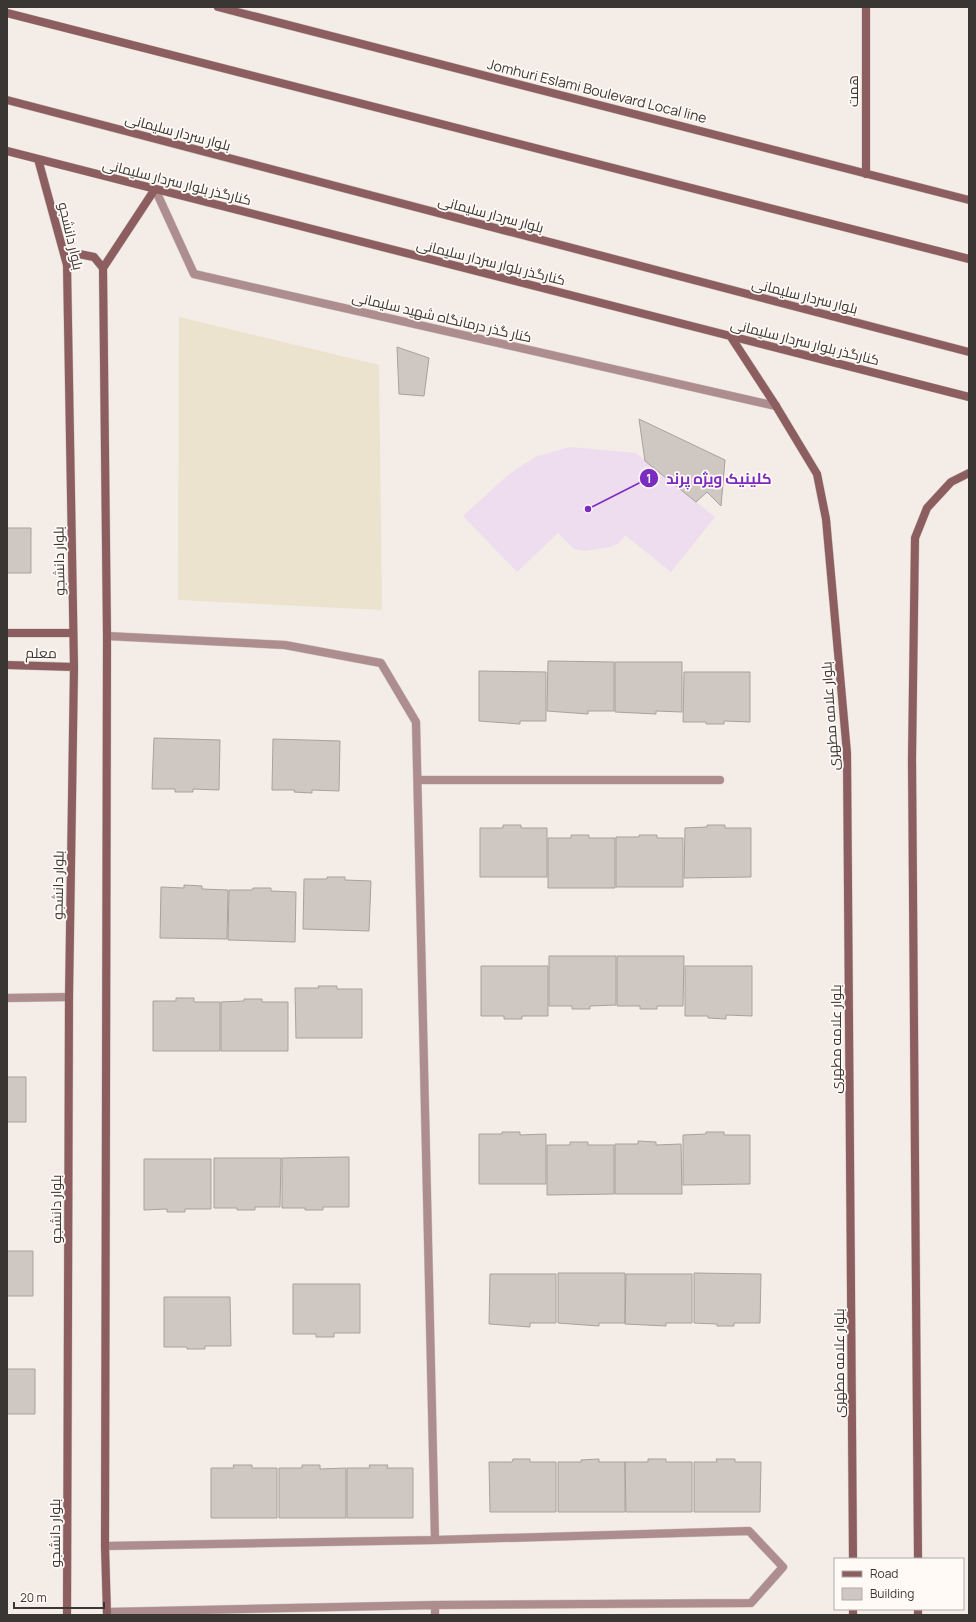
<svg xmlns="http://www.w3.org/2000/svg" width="976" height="1622" font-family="Manrope,Cairo,sans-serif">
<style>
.commercial{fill:#ebe3ce}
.medical{fill:#eeddef}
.building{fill:#cfc7c1;stroke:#a9a29c}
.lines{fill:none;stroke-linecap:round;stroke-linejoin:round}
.lane-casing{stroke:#cfc8c2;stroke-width:9}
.street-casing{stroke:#cfc8c2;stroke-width:9}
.secondary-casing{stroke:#cfc8c2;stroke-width:9}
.lane{stroke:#ad8d8d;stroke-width:8}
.street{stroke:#ad8d8d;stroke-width:8}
.secondary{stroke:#8c5e60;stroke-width:8}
.labels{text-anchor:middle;stroke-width:3.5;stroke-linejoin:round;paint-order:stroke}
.street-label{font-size:14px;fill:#3a3634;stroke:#fffaf6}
.leader{fill:none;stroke:#7b2cbf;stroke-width:1.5}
.callout-dot{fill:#7b2cbf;stroke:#fffaf6;stroke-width:1.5}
.mark-label{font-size:12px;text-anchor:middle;font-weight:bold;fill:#fff}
.callout-label{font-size:15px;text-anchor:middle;font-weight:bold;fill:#7b2cbf;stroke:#fffaf6;stroke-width:3.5;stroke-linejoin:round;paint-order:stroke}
</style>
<rect width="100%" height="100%" fill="#f4ece6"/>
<path class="commercial" d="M179,317L379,365L382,610L178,600Z"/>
<path class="medical" d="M570,447L636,453L715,517L671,572L625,535L619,543L611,547L584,551L574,549L558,533L517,572L463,516L508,475L535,457Z"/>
<path class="building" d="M397,347L429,358L424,396L399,394Z
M639,419L725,460L721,506L707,492L696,502L645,461Z
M7,528H31V573H7Z
M548,661L614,662V711H588V714L547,711Z
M615,662H682V712L656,711V714L615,712Z
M479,671L546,672V721H520V724L479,721Z
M684,672H750V722L724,721V724H706V722H683Z
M154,738L220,740L219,790L193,789V792H175V789H152Z
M273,739L340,741L339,791L312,790V793L294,792L295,790H272Z
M503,825H521V828H547V877H480V828H503Z
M707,825H725V828H751V877L684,878L685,828L707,827Z
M571,835H589V838H615V888H548V838H571Z
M639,835H657V838H683V887H616V837H639Z
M327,877H345V880L371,881L369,931L303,929L304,879H327Z
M184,885L202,886V889L228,890L227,939L160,938L161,887L184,888Z
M253,888H271V891L296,892L295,942L228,940L229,890H252Z
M549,956H616V1005L590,1006V1009H572V1006H549Z
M617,956H684L683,1006H657V1009H640V1006H617Z
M481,966H548V1016H522V1019H504V1016H481Z
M685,966H752V1016L726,1015V1019L708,1018V1016H685Z
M318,986H337V989H362V1038H296L295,988H319Z
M176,998H194V1002H220V1051H153V1001H176Z
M244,999H262V1002H288V1051H221V1002L244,1001Z
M7,1077H26V1122H7Z
M502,1132H520V1135L546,1134V1184H479V1134H502Z
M706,1132H724V1135H750V1184L683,1185V1135L706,1134Z
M638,1141L656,1142V1145L681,1144L682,1194H615V1144H638Z
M570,1142H588V1145H614V1194L547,1195V1145H570Z
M349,1157V1207H323V1210H305V1208H282V1158Z
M214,1158H281L280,1207H255V1210H237V1208H214Z
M144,1159H211V1209H185V1212H167V1209L144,1210Z
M7,1251H33V1296H7Z
M558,1273H625V1323H599V1326L558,1323Z
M694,1273L761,1274L760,1323H734V1326H717V1324L694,1323Z
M490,1274H556V1323H530V1327L489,1324Z
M626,1274H692V1323H666V1326L625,1324Z
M293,1284H360V1333H334V1337H316V1334H293Z
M164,1297H230L231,1346H205V1349H187V1347H164Z
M7,1369H35V1414H7Z
M513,1459H530V1462H556V1512H490L489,1462H512Z
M599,1459V1462H625V1512H558V1462H581V1460Z
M648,1459H666V1462H692V1512H626L625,1462H648Z
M716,1459H735V1462H761L760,1512H694V1462H717Z
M233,1465H252V1468H277V1518H211V1468H234Z
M302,1465H320V1469L346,1468V1518H279V1468H302Z
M369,1465H388L387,1468H413V1518H347V1468H370Z"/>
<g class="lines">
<defs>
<path id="lane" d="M155,189L194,274L776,406"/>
<path id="street" d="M107,636L285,645L381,663L416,722L435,1540
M419,780H720
M7,998L69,997
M105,1546L435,1540L749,1531L783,1567L751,1603L435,1605L107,1612
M435,1615V1605"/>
<path id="secondary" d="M218,7L969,200
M7,13L969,259
M7,100L969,352
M7,151L969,397
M38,159L67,265L74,667L69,997L67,1615
M866,174V7
M67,265L79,254L94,257L103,268
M731,337L776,406L817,474L826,519L847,753L853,1559
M7,633H73
M7,665L74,667
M918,1559L912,759L915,538L927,508L951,482L969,473
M853,1609V1615
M918,1609V1615
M107,1615L105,1546L107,636L103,268L155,189"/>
</defs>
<use href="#lane" class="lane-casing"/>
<use href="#street" class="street-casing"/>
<use href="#secondary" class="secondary-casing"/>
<use href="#lane" class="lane"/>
<use href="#street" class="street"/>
<use href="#secondary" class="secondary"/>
</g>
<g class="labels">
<g class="street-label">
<text transform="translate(597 91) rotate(14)" y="5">Jomhuri Eslami Boulevard Local line</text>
<text transform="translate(853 91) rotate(-90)" y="5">همت</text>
<text transform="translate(178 132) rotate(15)" y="5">بلوار سردار سلیمانی</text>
<text transform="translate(177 182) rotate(14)" y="5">کنارگذر بلوار سردار سلیمانی</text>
<text transform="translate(491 214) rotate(15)" y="5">بلوار سردار سلیمانی</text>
<text transform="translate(71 236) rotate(77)" y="5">بلوار دانشجو</text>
<text transform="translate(491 262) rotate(14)" y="5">کنارگذر بلوار سردار سلیمانی</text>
<text transform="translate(805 296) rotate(14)" y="5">بلوار سردار سلیمانی</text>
<text transform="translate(442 317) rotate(13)" y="5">کنار گذر درمانگاه شهید سلیمانی</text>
<text transform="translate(805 342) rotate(14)" y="5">کنارگذر بلوار سردار سلیمانی</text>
<text transform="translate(59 561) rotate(-91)" y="5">بلوار دانشجو</text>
<text transform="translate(41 653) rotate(1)" y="5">معلم</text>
<text transform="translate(830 716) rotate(-94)" y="5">بلوار علامه مطهری</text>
<text transform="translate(58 885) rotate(-89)" y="5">بلوار دانشجو</text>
<text transform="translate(836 1039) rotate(-90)" y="5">بلوار علامه مطهری</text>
<text transform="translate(56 1209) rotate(-90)" y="5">بلوار دانشجو</text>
<text transform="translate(839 1363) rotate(-90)" y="5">بلوار علامه مطهری</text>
<text transform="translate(55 1533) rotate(-90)" y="5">بلوار دانشجو</text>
</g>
</g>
<path class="leader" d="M588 509L649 478"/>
<g class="callout-dot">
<circle cx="588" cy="509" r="4"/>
<circle cx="649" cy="478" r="10"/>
</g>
<g class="mark-label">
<text x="649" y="483">1</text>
</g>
<g class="callout-label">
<text x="719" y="484">کلینیک ویژه پرند</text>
</g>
<rect width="976" height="1622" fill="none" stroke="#3a3634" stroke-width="16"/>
<rect x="834" y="1558" width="130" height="52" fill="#fffaf6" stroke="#b0aca8"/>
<rect x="842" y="1571" width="20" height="6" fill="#8c5e60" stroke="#b0aca8"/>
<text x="870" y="1578" font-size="12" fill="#3a3634">Road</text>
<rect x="842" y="1588" width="20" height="12" fill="#cfc7c1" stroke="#b0aca8"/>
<text x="870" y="1598" font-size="12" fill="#3a3634">Building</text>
<path d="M14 1602v6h90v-6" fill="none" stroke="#3a3634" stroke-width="2"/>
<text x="20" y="1602" font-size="12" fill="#3a3634" stroke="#fffaf6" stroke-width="3" paint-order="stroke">20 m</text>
</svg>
